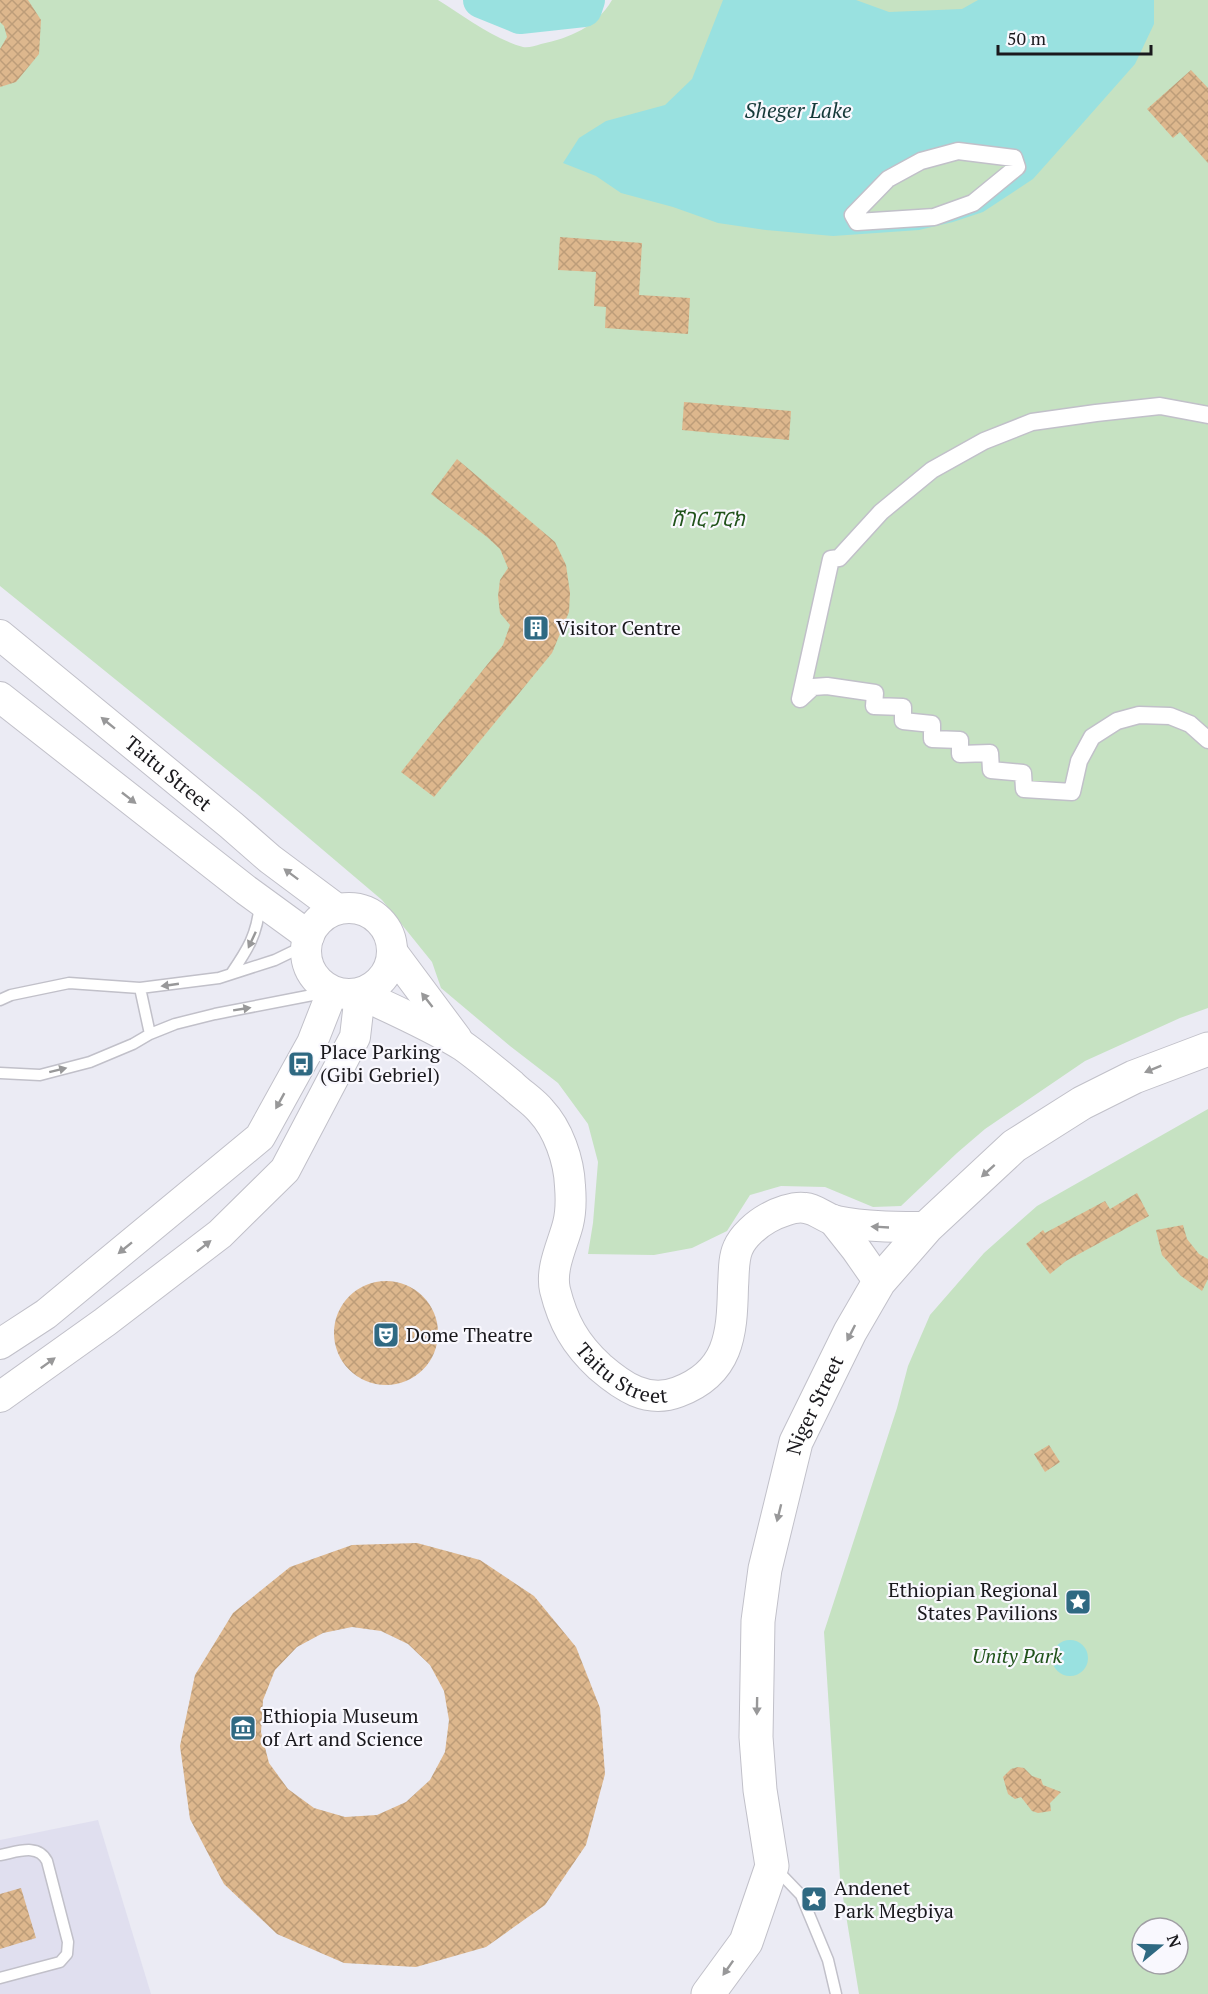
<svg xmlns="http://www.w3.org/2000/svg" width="1208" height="1994" font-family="'PT Serif','Noto Sans Ethiopic',serif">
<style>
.built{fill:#e0dfef}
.green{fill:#c6e2c2;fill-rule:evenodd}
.water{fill:#99e1e0;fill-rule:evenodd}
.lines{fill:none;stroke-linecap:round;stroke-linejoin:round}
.river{stroke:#99e1e0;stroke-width:36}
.building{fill:url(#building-cross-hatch);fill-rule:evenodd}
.service-casing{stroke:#c1c0c9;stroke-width:13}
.pedestrian-casing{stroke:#c1c0c9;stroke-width:19}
.secondary-casing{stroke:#c1c0c9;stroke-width:32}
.primary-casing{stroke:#c1c0c9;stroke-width:35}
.service{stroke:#fff;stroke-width:10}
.pedestrian{stroke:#fff;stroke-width:16}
.secondary{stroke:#fff;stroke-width:30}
.primary{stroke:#fff;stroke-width:33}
.oneway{fill:#989899}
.labels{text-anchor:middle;stroke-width:4.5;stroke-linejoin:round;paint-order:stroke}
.park-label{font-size:20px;font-style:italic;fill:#21531b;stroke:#f9f8fe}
.poi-label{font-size:20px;fill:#1a191d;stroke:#f9f8fe;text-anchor:start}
.street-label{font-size:20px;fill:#1a191d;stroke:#f9f8fe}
.water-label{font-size:21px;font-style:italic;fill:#153939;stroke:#f9f8fe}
</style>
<defs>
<pattern id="building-cross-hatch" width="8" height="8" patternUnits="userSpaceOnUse" patternTransform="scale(1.5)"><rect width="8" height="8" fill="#ddb78d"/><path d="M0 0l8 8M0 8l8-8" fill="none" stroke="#bd9d79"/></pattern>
</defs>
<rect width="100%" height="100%" fill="#ebebf4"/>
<path class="built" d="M98,1820L151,1994H0V1840Z"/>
<path class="green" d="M0,0H438C465,17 492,38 523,47C528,48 535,46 541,44C570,38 596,27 612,0H1208V1008L1180,1018L1085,1061L985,1129L957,1153L901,1206L873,1207L825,1187L781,1186L750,1195L727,1231L692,1248L654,1255L588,1254L593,1223L598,1162L588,1124L558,1083L510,1046L441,988L432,962L382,900L257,794L0,586Z
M1208,1109V1994H859L840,1879L824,1632L897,1408L908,1366L930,1315L984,1253L1037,1206ZM1142,1928H1178V1964H1142Z"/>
<path class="water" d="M723,0H856L889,12L962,9L978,0H1154V24L1135,64L1074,133L1033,179L983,212L953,222L919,230L833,236L766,230L718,223L673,207L621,193L596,176L563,163L579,138L606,121L665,105L692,79ZM958,151L1013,158L973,203L857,222L888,179Z
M1052 1658a18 18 0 1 1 36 0a18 18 0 1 1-36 0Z"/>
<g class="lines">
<path class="river" d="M481,0L520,16L584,9L587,0"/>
</g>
<path class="building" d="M0,0H28L41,20L39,54L16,82L0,87V49L7,37L4,26L0,22Z
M1191,70L1208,88V163L1180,132L1173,138L1147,109Z
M560,237L642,243L639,295L690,298L688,334L605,328L606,307L594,306L596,272L558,270Z
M684,402L791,411L789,440L682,430Z
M457,459L555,542L566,565L570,593L569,612L552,653L434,797L401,772L503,645L510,625L500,613L498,596L500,580L508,568L500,549L487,537L431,494Z
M1137,1193L1149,1216L1066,1261L1050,1274L1026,1244L1043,1230L1045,1233L1105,1201L1110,1209Z
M1183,1225L1187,1239L1199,1254L1208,1259V1279L1202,1291L1181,1276L1162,1255L1156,1230Z
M334 1333a52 52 0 1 1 104 0a52 52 0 1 1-104 0Z
M1049,1445L1060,1462L1045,1472L1034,1454Z
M417,1543L480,1560L534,1596L576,1647L600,1708L605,1774L586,1845L545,1905L486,1947L416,1967L344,1963L277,1934L224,1884L190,1819L180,1746L195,1675L233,1613L290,1567L352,1545ZM352,1627L381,1631L408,1644L430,1665L444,1691L449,1720L445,1752L430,1780L406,1802L377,1815L345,1817L314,1808L288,1789L269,1763L261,1732L263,1700L275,1670L297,1647L323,1633Z
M1018,1767L1024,1768L1032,1776L1041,1779L1043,1785L1061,1792L1050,1803L1051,1811L1038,1813L1032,1811L1021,1797L1015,1799L1008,1794L1003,1777L1011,1769Z
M21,1888L36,1938L0,1949V1894Z"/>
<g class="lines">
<defs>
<path id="service" d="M231,974C248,949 257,935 260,904
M140,988L150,1034
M0,1000L11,995L69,983L140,988L219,978L275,960L306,945
M0,1073L40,1075L90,1062L133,1044L150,1034L175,1024L215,1014L328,992
M0,1855C17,1852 38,1843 47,1861L68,1942L67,1954L60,1962L0,1978
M777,1870L801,1895L828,1960L836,1994"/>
<path id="pedestrian" d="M958,151L1014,158L1017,167L973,203L934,217L857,222L853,215L888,179L921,161Z
M1208,415L1160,406L1096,413L1032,422L984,441L932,470L881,512L839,558L831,559L800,699L813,687L827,686L875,693L874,706L903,707V721L932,724V739L960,740V754L990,753L991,770L1023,773L1024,789L1072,792L1079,761L1092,737L1117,721L1139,715L1170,716L1190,724L1208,740"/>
<g id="secondary">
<path id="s1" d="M0,635L231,825L270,859L337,909"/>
<path d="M0,697L246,890L309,936"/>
<circle cx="349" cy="951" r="43"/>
<path d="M393,953L457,1039"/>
<path id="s2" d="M360,994C394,1010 431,1026 463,1046C480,1058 496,1072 512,1085C521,1094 533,1101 541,1111C558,1129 569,1160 570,1186C571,1198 571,1212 568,1224C563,1244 550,1268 555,1290C563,1322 575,1344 600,1367C622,1386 647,1404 678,1392C729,1373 732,1335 733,1287C734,1275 733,1259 738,1248C743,1236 757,1224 768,1218C777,1213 794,1206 805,1208C816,1209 825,1218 836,1221C866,1227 896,1227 927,1227"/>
<path d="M833,1220L856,1249L879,1282"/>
<path d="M0,1344L46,1314L260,1137L312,1043L332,992"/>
<path d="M0,1397L105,1322L220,1234L285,1170L355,1037L360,994"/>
</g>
<g id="primary">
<path id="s3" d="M708,1994L746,1942L772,1866L760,1790L756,1737L758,1621L765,1569L796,1442L850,1332L879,1282L927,1227L1014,1146L1082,1103L1134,1077L1208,1049"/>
</g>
</defs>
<use href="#service" class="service-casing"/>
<use href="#pedestrian" class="pedestrian-casing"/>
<use href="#secondary" class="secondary-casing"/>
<use href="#primary" class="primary-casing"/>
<use href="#service" class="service"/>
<use href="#pedestrian" class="pedestrian"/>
<use href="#secondary" class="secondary"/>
<use href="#primary" class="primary"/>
</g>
<defs><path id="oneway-solid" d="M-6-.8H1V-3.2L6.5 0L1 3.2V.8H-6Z" transform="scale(1.5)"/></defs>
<g class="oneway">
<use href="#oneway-solid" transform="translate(108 723) rotate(-141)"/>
<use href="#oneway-solid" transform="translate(129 798) rotate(38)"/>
<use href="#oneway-solid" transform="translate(291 874) rotate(-143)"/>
<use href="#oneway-solid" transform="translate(252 940) rotate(115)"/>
<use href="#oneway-solid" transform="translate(170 985) rotate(172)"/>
<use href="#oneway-solid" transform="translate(427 1000) rotate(-128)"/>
<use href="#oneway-solid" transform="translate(242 1009) rotate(-9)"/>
<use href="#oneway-solid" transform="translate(1153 1069) rotate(158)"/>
<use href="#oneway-solid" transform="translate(58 1070) rotate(-14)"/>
<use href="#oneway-solid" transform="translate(280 1101) rotate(119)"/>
<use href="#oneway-solid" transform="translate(988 1171) rotate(138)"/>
<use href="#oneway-solid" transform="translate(880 1227) rotate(-177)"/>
<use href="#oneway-solid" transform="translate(204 1246) rotate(-38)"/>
<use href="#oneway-solid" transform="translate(125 1248) rotate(141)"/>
<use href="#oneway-solid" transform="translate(851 1333) rotate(117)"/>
<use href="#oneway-solid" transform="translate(48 1363) rotate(-36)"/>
<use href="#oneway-solid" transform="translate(779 1513) rotate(104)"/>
<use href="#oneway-solid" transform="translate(757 1706) rotate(91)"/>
<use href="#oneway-solid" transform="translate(728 1968) rotate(125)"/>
</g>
<defs>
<symbol id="building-square" viewBox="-11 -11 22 22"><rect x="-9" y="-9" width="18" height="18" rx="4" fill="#2f6982" stroke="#f9f8fe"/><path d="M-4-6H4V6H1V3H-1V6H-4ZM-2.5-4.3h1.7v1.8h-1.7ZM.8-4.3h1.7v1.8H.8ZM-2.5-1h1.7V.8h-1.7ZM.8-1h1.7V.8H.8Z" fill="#fff"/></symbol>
<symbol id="bus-square" viewBox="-11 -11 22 22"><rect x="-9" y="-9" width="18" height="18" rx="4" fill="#2f6982" stroke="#f9f8fe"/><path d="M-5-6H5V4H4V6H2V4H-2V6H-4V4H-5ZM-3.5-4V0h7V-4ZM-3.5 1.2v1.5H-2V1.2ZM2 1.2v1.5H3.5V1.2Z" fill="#fff"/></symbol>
<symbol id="theatre-square" viewBox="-11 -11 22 22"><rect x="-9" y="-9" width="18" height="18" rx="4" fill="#2f6982" stroke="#f9f8fe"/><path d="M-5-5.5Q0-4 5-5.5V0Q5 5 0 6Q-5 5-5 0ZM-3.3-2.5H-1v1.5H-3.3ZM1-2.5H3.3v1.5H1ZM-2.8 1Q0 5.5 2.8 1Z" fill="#fff"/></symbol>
<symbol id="sight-square" viewBox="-11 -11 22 22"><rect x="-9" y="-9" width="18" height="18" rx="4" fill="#2f6982" stroke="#f9f8fe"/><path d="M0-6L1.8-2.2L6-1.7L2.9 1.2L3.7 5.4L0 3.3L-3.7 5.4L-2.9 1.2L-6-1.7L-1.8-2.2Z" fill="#fff"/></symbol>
<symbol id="museum-square" viewBox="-11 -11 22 22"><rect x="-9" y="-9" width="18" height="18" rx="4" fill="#2f6982" stroke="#f9f8fe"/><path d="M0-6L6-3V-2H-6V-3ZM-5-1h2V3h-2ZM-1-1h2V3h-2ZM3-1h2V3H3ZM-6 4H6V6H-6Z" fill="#fff"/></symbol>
</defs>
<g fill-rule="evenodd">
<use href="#building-square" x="521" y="613" width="30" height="30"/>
<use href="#bus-square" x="286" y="1049" width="30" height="30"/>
<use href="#theatre-square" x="371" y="1320" width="30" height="30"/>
<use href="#sight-square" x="1063" y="1587" width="30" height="30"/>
<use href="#museum-square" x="228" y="1713" width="30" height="30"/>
<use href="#sight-square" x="799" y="1884" width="30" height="30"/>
</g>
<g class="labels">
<g class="park-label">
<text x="708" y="526">ሸገር ፓርክ</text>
<text x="1017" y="1663">Unity Park</text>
</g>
<g class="poi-label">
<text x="556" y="635">Visitor Centre</text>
<text x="320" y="1059">Place Parking<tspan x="320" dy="23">(Gibi Gebriel)</tspan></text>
<text x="406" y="1342">Dome Theatre</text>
<text x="1058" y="1597" text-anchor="end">Ethiopian Regional<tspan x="1058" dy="23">States Pavilions</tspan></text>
<text x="262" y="1723">Ethiopia Museum<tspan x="262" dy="23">of Art and Science</tspan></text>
<text x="834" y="1895">Andenet<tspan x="834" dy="23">Park Megbiya</tspan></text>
</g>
<g class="street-label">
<text dy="7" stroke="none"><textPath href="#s1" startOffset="218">Taitu Street</textPath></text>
<text dy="7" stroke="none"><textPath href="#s2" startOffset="519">Taitu Street</textPath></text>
<text dy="7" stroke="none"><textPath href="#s3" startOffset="615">Niger Street</textPath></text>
</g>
<g class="water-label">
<text x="798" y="118">Sheger Lake</text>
</g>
</g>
<g transform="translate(1160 1946) rotate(71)"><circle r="28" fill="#f9f8fe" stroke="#a09fa4" stroke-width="1.5"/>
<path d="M0-4.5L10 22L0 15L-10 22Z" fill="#2f6982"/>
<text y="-9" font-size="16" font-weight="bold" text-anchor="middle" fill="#1a191d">N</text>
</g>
<path d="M998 45v9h153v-9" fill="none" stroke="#1a191d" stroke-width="3"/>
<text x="1007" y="45" font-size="18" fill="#1a191d" stroke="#f9f8fe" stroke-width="4.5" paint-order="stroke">50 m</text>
</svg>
